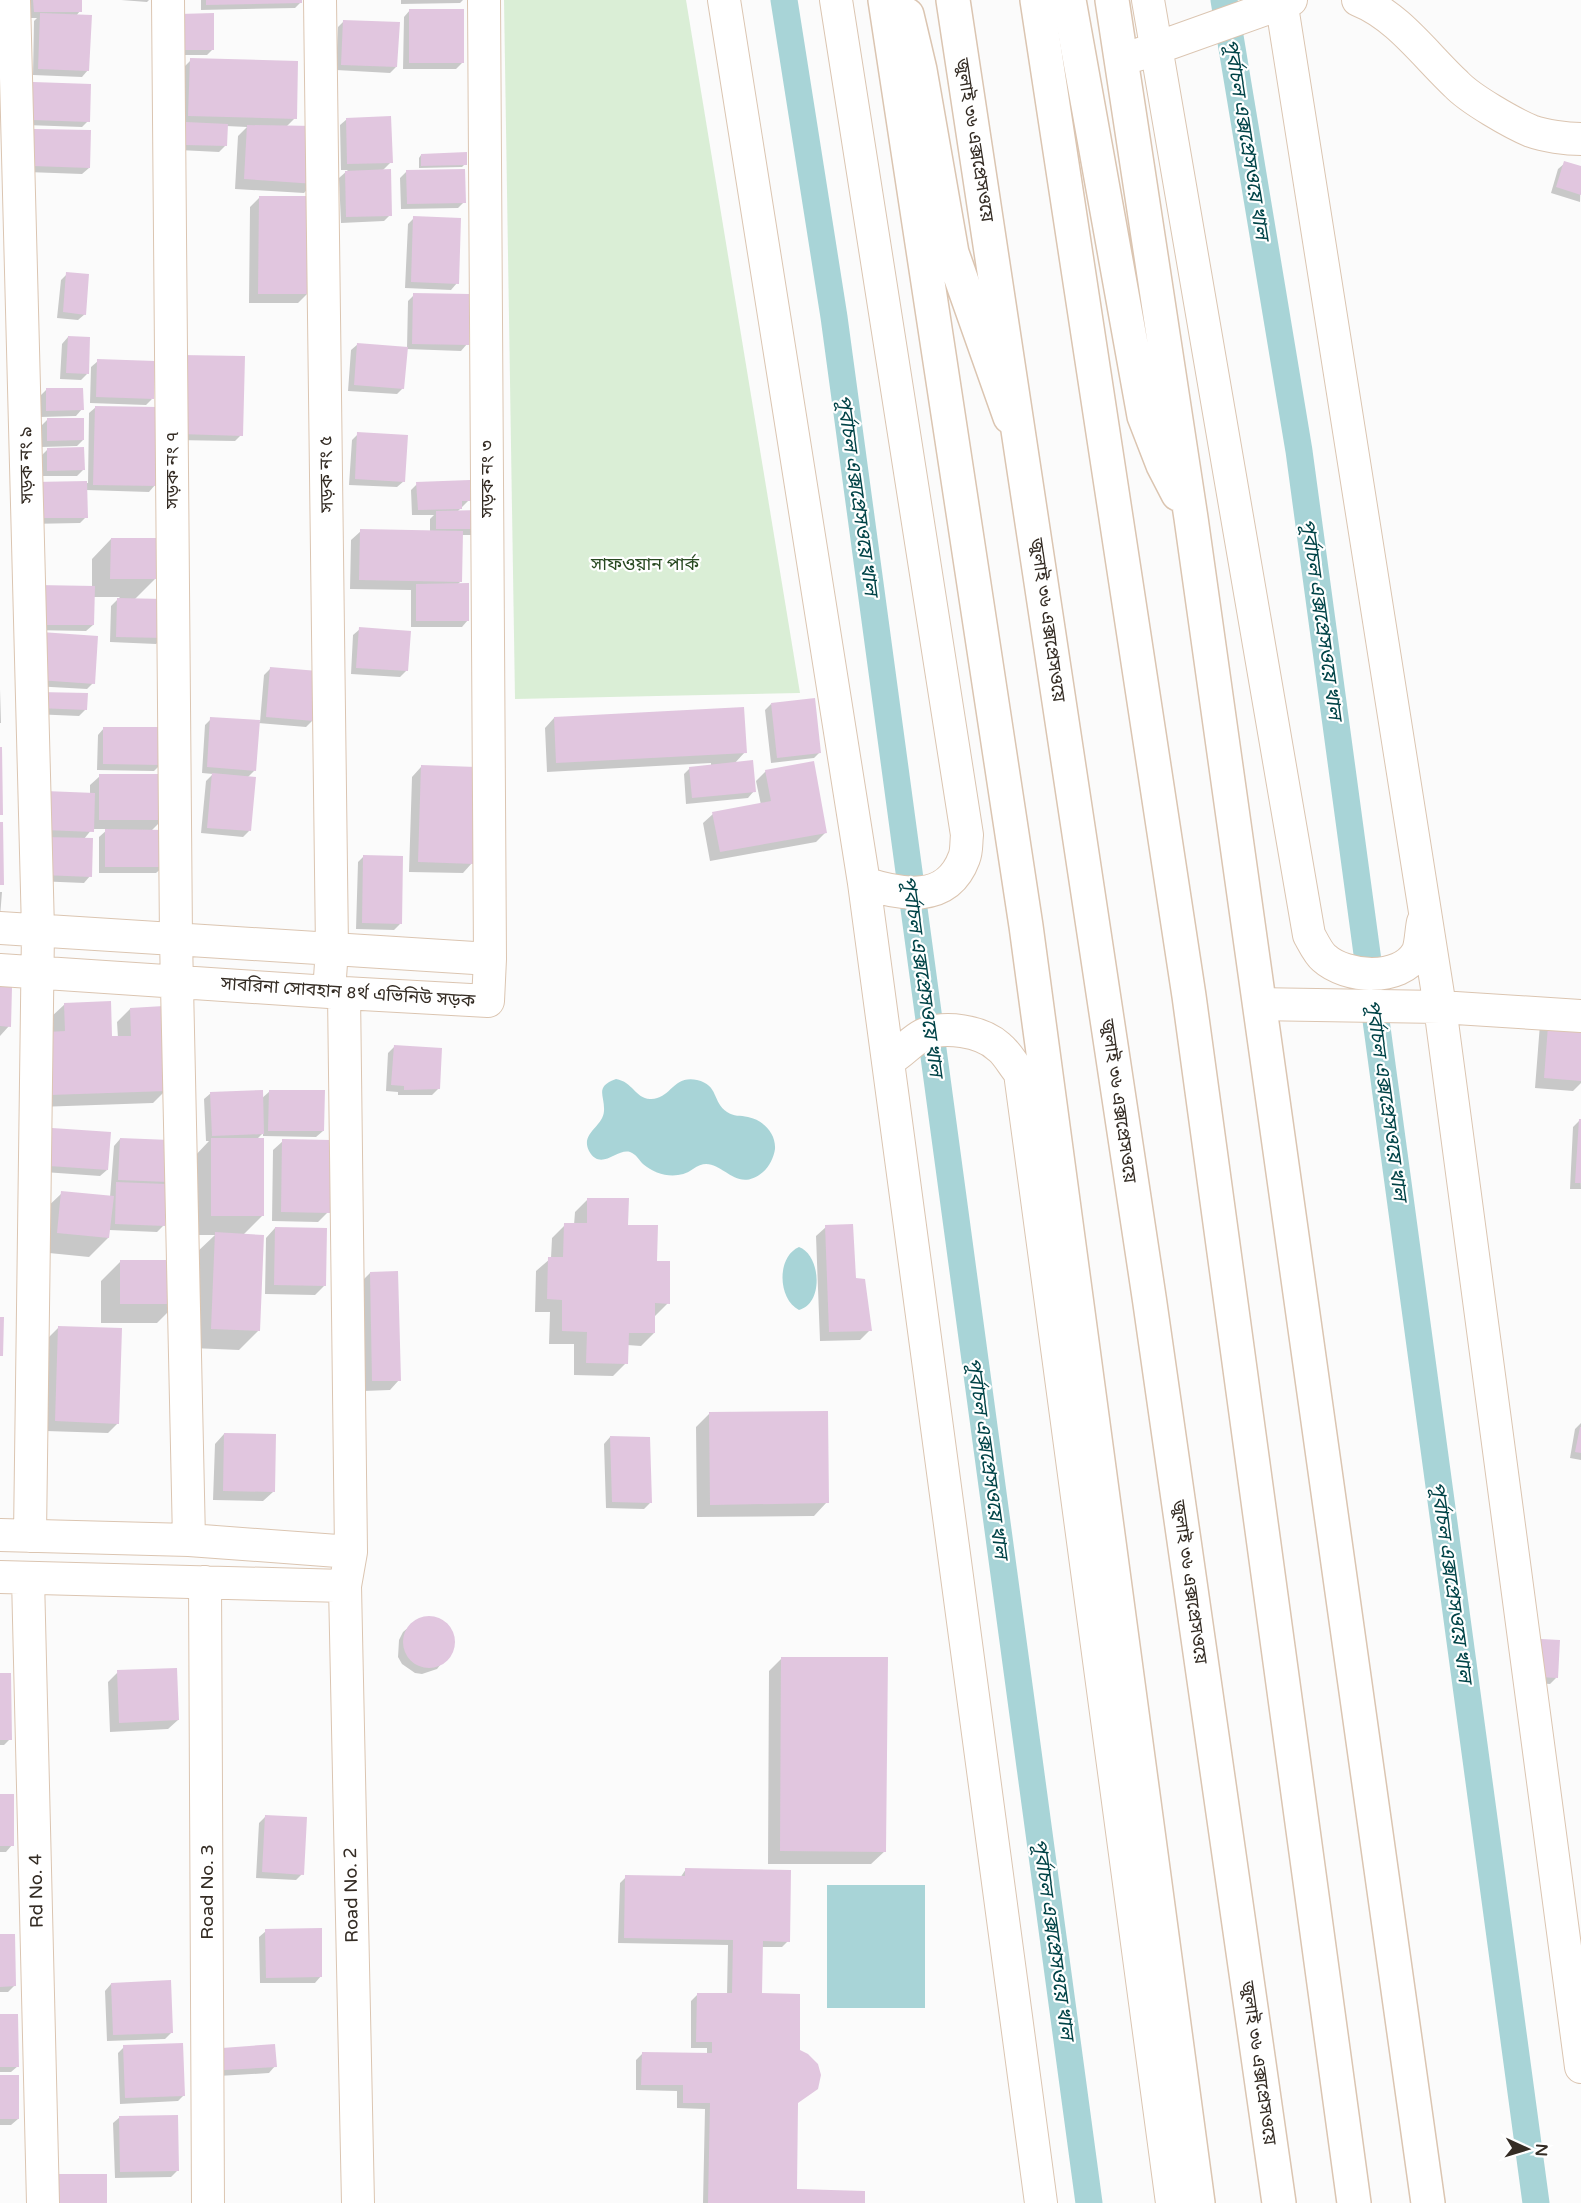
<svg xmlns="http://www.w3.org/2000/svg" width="1581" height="2203" font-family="'Varela Round','Noto Sans Bengali',sans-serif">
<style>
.green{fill:#daeed6}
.water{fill:#a8d4d7}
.shadow{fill:#0003}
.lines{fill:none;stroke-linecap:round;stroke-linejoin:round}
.canal{stroke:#a8d4d7;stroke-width:27}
.building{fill:#e1c6df}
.minor-casing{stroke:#dbc5b1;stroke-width:34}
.major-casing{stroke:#dbc5b1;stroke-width:36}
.highway-casing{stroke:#dbc5b1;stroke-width:36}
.minor{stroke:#fff;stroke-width:32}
.major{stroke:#fff;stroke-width:33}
.highway{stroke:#fff;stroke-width:33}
.labels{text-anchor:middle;stroke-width:4.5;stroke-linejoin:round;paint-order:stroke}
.street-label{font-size:18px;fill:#342c24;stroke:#fff}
.park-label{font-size:18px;fill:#294a22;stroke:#fff}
.water-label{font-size:20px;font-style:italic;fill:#004347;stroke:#fff}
</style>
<rect width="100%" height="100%" fill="#fbfbfb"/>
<path class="green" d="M504,0H686L800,693L515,699Z"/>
<path class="water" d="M616,1079C633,1082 635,1098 650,1099C671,1100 672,1075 697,1080C719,1085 712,1102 727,1112C734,1117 740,1115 748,1117C763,1120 776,1133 775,1149C774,1157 769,1167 763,1172C732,1198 720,1149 693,1169C678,1180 657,1176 643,1164C639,1160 636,1154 630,1152C617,1148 601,1172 589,1151C580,1133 603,1127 604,1111C605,1095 594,1087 616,1079Z
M799,1247C821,1255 824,1304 799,1310C778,1300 776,1257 799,1247Z
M827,1885H925V2008H827Z"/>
<path class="shadow" d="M28,0H80V11L76,16L88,70L82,77L33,75L34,21L37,18H28Z
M121,0H149L147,2Z
M201,0H301V2L295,8L201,10Z
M401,0H463L460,3L401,4Z
M410,10L462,63L456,69H403L404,17Z
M180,16L213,49L207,55H174Z
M344,21L396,67L390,73L336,70L338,27Z
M191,60L295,118L286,127L313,183L304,193L235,189L238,136L247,127L226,126L225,146L219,152L179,150L180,130L185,125H179L181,70Z
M34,84L88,121L82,127L26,125L28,90Z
M347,119L391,162L382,171L390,215L384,221L341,223L339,178L348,170H341L340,125Z
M34,130L89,168L82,174L27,172L28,136Z
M421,155L465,164L462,167L419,168V158Z
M1565,163L1581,168L1580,202L1551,193L1558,169Z
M407,171L464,202L458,208L401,209L400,178Z
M259,198L308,293L298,303H249L250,207Z
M414,218L457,283L451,290L405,288L408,224Z
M67,274L85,314L78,320L57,318L61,280Z
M414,295L467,344L461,351L406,349L403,388L397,394L348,391L351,350L358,344L407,348L408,301Z
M68,337L87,374L81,380L60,379L62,344Z
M182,357L241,435L235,441L174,440Z
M98,361L152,399L146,405L90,403L91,367Z
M46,390L82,409L76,416L40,417V396Z
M96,407L155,485L149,492L86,490V517L80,523L28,524L34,484L88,483L89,413Z
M47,420L83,440L77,446L41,447V426Z
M358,434L404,481L397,487L349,485L352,440Z
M47,450L83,470L77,476H42L41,456Z
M417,484L469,500L457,512L480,511L474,535H461V581L457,585L468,620L462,627H411V590L350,589L351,540L361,531L430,532V519L434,515H412L411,490Z
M111,539L156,578L134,600L163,638L156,644L110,642L111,606L120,597H93V625L86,631L30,630L92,587V559Z
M360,629L407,670L400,677L351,674L353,635Z
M97,638L93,683L87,689L33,686Z
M270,669L313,720L306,727L258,723L255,770L247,778L249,831L243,837L201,833L206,781L213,774L202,773L205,725L211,719L260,722L264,675Z
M0,689L1,723H0Z
M33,699L86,709L79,716L32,714Z
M771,704L820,752L814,758L771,763L765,710Z
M554,718L745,752L734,764L754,791L748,798L686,804L684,774L690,768L711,766V763L547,772L545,728Z
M104,728L161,764L154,771L97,770L98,735Z
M421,767L472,863L463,873L409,872L412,777Z
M766,771L826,832L816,842L710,861L703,823L713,814L761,805L756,781Z
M100,776L163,819L151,831L163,867L156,873H99V837L108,829H92L84,839L90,876L84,883L36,881L38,836L90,794V785Z
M364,856L400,924L394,930L356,929L358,862Z
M0,892H2L0,917Z
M0,988L9,1026L0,1036Z
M65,1004L111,1038H118L117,1022L130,1009L166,1090L153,1103L38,1107L51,1017Z
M1581,1004V1083L1573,1091L1535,1088L1541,1011Z
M395,1046L438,1089L432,1095H398V1092L386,1091L388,1053Z
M270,1091L323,1131L316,1137L263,1136V1133L257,1139L263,1215L243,1235L259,1330L239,1350L192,1348L196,1253L215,1235H192V1159L209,1141H206L204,1099L211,1093L261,1099Z
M1579,1121L1581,1189H1570L1573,1127Z
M52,1129L107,1170L100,1176L44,1172L46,1136Z
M120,1139L167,1182L165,1184L163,1226L157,1232L109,1230L108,1238L89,1257L39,1252L42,1212L62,1193L110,1197L114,1146Z
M283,1141L328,1212L318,1222L272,1221L273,1150Z
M588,1199L627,1226L655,1262L668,1303L655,1316L654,1333L641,1346L627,1345L626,1363L613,1376L574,1375V1344H549L550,1312H535L536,1271L551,1258L552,1238L565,1225H574L575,1212Z
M826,1227L854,1280L870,1330L860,1340L820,1341L816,1236Z
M275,1228L324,1286L315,1295L265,1294L266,1238Z
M121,1261L176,1304L157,1323H101V1281Z
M370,1273L399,1380L390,1390L363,1391L360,1283Z
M59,1327L118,1423L108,1433L46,1431L49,1337Z
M709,1414L827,1502L814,1516L697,1517L696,1427Z
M1581,1423V1460L1570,1458L1575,1429Z
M224,1434L273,1492L263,1501L213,1500L215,1444Z
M610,1437L650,1503L644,1509L606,1508L604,1444Z
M424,1617L441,1620L448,1626L452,1633L453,1649L437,1669L422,1674L415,1673L402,1664L398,1657L399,1640L403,1632L417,1620Z
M1541,1640L1556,1678L1550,1684L1533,1683L1535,1647Z
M782,1658L885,1851L871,1864H768L769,1671Z
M118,1672L178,1720L168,1729L110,1732L108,1682Z
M0,1674L10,1739L4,1745H0Z
M0,1795L12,1845L6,1852H0Z
M265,1817L302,1874L296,1880L256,1878L259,1823Z
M686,1869L788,1941L782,1947H761L760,1995L797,2104L795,2191L863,2203H703L705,2109L677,2108V2091L636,2090V2060L643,2053L707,2055V2048H691V2001L698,1994L727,1995L728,1945L618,1943L620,1883L626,1877L680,1878Z
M266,1931L321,1976L315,1983H260L259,1937Z
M0,1936L14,1986L8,1992H0Z
M111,1984L172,2032L165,2039L107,2041L105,1991Z
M0,2016L18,2066L11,2072H0Z
M124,2047L184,2095L178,2101L120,2104L118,2053Z
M217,2055L275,2066L269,2073L218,2076Z
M0,2076L18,2119L11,2125H0Z
M120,2117L177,2171L171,2177L115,2178L113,2123Z"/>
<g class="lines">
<path class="canal" d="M784,0L834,317L1089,2203
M1224,0L1299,451L1536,2203"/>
</g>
<path class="building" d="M33,0H82V12H34Z
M206,0H302V3L206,5Z
M409,9H464V63H409Z
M40,13L92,15L89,71L38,69Z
M214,13V50H179V14Z
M343,20L400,22L397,67L341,65Z
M190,58L298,61L297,119L188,116Z
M33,82L91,84L90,122L32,120Z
M391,116L393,163L347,164L346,118Z
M186,122L228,124L227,146L185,145Z
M247,125L316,126L315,184L244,179Z
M34,129L91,130L90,168L32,166Z
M467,152V165L421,166V154Z
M1564,161L1581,166V195L1556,187Z
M391,169L392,216L346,217L345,171Z
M465,169L466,203L407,204L406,170Z
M259,196H310V294H258Z
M413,216L461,218L459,284L411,282Z
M66,272L89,274L86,315L63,312Z
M413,293L470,294L469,345L412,344Z
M68,336L90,337L89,374L66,373Z
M357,343L408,347L404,389L354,385Z
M181,355L245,356L243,436L179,434Z
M97,359L155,361L154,399L96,397Z
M46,388H83L84,410L46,411Z
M95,406L158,407L157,486L93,485Z
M47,418H84V440L47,441Z
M357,432L408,435L405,482L355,479Z
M84,447L85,470L47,471V448Z
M470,480L471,501H462V509L418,510L416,482Z
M87,481L88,518H34V482Z
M481,510V529H436V511Z
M360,529L463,531L462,582L359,580Z
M111,538H158L157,579H110Z
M469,583V621H416V584Z
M37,585L95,586L94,625H36Z
M117,598L165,599L164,638L116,637Z
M359,627L411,631L408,671L356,668Z
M41,632L98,636L95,684L38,680Z
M270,667L318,671L314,721L266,717Z
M39,692L88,693L87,710L38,708Z
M815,698L821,753L777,758L771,703Z
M744,707L747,753L556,763L554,717Z
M210,717L260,720L256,771L207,767Z
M103,727H163L162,765L103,764Z
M0,747H2L3,815H0Z
M753,760L756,792L692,798L689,767Z
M814,761L827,833L720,852L712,812L771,801L765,770Z
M421,765L476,767L474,864L418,862Z
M212,773L256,777L251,831L207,828Z
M99,774H164V820H99Z
M45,791L95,793L94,832L44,830Z
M0,822H3L4,885H0Z
M105,829L165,830L164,867H105Z
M44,837L93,838L92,877L42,875Z
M363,855L403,856L402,924L362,923Z
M0,987H12L11,1027L0,1026Z
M1550,1000L1581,1002V1081L1544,1078Z
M111,1001L112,1036H131L130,1008L164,1006L167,1091L50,1095L48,1032L65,1031L64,1003Z
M394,1045L442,1048L440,1089L404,1090V1086L391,1085Z
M263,1090L264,1134L212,1136L210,1092Z
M269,1090H325L324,1131H268Z
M1579,1119H1581V1183H1575Z
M52,1128L111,1132L108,1170L49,1166Z
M120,1138L170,1140L168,1182L118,1180Z
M211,1138H264V1216H211Z
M282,1139L331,1140L330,1213L281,1212Z
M116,1182L166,1184L165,1226L115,1224Z
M61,1191L114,1196L109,1238L57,1233Z
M587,1198H629L628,1225H658L657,1261H670V1304L655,1303V1333H629L628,1364L586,1363L587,1332L562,1331V1300L547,1299L548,1257H563L564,1223H587Z
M853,1224L856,1278L865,1279L872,1331L829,1332L825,1225Z
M275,1227L327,1228L326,1286L274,1285Z
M215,1232L264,1235L260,1331L211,1329Z
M120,1260H178V1304H120Z
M398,1271L401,1381H372L370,1272Z
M0,1317H4L3,1356H0Z
M58,1326L122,1328L119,1424L55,1421Z
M828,1411L829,1503L710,1505L709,1412Z
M1580,1427H1581V1453L1575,1452Z
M224,1433L276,1434L275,1492L223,1491Z
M610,1436L650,1437L652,1503L612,1502Z
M403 1642a26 26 0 1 1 52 0a26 26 0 1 1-52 0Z
M1541,1639L1560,1640L1558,1678L1538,1677Z
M781,1657H888L886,1852L780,1851Z
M177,1668L179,1720L119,1723L117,1670Z
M0,1673H11L12,1740H0Z
M0,1794H14V1846H0Z
M265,1815L307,1817L304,1875L262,1872Z
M685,1868L791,1870L790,1942L763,1941L762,1993L800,1994V2050L808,2054L818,2064L821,2075L818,2089L798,2103L797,2189L865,2191V2203H708L710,2103H683V2085H641L642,2052L712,2053V2042H696L697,1993H732L733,1940L624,1938L625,1875L685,1876Z
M322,1928V1977L266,1978L265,1929Z
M0,1934H15L16,1986L0,1987Z
M171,1980L173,2033L113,2035L111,1983Z
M0,2014H18L19,2067H0Z
M183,2043L185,2096L125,2098L123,2045Z
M275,2044L277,2067L224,2070L222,2048Z
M0,2075H19V2119H0Z
M178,2115L179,2171L120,2172L119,2116Z
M59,2174H107V2203H59Z"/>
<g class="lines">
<defs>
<path id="minor" d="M14,0L38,930L30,1536
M168,0L176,939L189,1540
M320,0L332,949L329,992
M724,0L864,883L1041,2203
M836,0L967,835C966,842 967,851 964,858C947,904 901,895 864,883
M1148,0L1309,935C1313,942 1318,953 1324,958C1346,978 1400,982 1417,953C1421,946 1421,931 1423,922
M1281,0L1440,1007L1581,2067
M1358,0C1398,16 1425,55 1456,84C1470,99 1512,123 1531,131C1545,136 1566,139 1581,139
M1137,55L1291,0
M0,928L490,959
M0,970L344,993L488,1001L490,959L484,0
M344,993L351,1552L345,1586L358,2203
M1261,1004L1440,1007L1581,1016
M889,1060C901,1054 911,1041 923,1035C944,1025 982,1031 999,1047C1007,1053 1013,1065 1020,1073L1172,2203
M0,1535L189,1540L351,1552
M0,1577L345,1586
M28,1578L43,2203
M205,1582L208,2203"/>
<path id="major" d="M885,0L1026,926L1198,2203
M1069,0L1144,416L1163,465L1178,494
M1112,0L1191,518L1428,2203
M907,15L920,70L952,253L1010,417"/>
<path id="highway" d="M953,0C1067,733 1176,1468 1279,2203
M1037,0L1189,996L1354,2203"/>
</defs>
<use href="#minor" class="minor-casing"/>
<use href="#major" class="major-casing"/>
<use href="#highway" class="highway-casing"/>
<use href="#minor" class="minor"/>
<use href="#major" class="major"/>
<use href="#highway" class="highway"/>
</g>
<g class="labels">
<g class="street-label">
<text transform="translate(975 140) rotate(81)" y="6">জুলাই ৩৬ এক্সপ্রেসওয়ে</text>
<text transform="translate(26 465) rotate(-91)" y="6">সড়ক নং ৯</text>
<text transform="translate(172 470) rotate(-90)" y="6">সড়ক নং ৭</text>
<text transform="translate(326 474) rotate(-91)" y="6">সড়ক নং ৫</text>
<text transform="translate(487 479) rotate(-90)" y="6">সড়ক নং ৩</text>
<text transform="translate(1048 620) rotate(82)" y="6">জুলাই ৩৬ এক্সপ্রেসওয়ে</text>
<text transform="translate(348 992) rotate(4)" y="6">সাবরিনা সোবহান ৪র্থ এভিনিউ সড়ক</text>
<text transform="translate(1119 1101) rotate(82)" y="6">জুলাই ৩৬ এক্সপ্রেসওয়ে</text>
<text transform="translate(1190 1582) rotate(82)" y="6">জুলাই ৩৬ এক্সপ্রেসওয়ে</text>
<text transform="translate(36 1891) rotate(-91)" y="6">Rd No. 4</text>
<text transform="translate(207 1892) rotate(-90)" y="6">Road No. 3</text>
<text transform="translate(351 1895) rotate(-91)" y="6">Road No. 2</text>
<text transform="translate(1259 2063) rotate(82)" y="6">জুলাই ৩৬ এক্সপ্রেসওয়ে</text>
</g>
<g class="park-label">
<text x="645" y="570">সাফওয়ান পার্ক</text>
</g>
<g class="water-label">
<text transform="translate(1247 139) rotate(81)" y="7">পূর্বাচল এক্সপ্রেসওয়ে খাল</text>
<text transform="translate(858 495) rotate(82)" y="7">পূর্বাচল এক্সপ্রেসওয়ে খাল</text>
<text transform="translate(1322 619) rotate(82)" y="7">পূর্বাচল এক্সপ্রেসওয়ে খাল</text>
<text transform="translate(923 976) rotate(82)" y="7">পূর্বাচল এক্সপ্রেসওয়ে খাল</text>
<text transform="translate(1387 1100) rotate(82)" y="7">পূর্বাচল এক্সপ্রেসওয়ে খাল</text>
<text transform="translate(988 1458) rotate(82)" y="7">পূর্বাচল এক্সপ্রেসওয়ে খাল</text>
<text transform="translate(1452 1582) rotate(82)" y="7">পূর্বাচল এক্সপ্রেসওয়ে খাল</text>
<text transform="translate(1054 1939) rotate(82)" y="7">পূর্বাচল এক্সপ্রেসওয়ে খাল</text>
</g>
</g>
<g transform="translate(1527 2149) rotate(94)" stroke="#ffffff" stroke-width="4.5" paint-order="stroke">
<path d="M0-4.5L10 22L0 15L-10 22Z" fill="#342c24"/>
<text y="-9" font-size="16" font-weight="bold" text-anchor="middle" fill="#342c24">N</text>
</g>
</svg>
